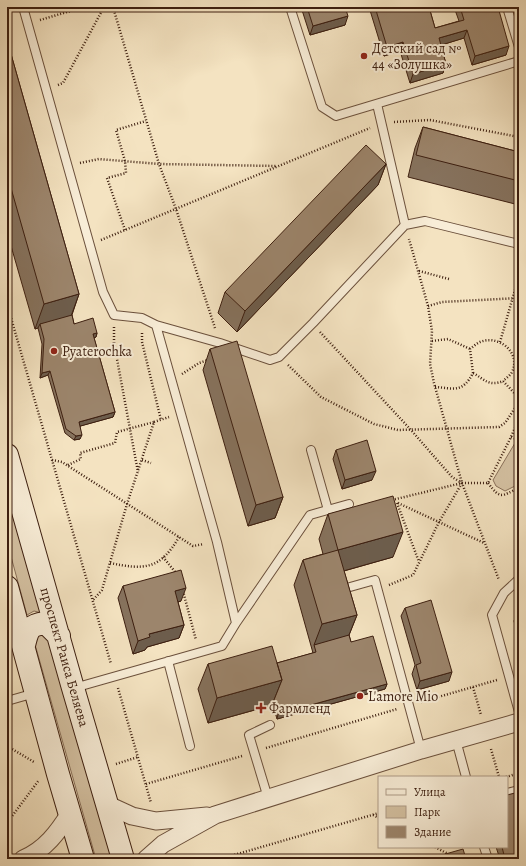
<svg xmlns="http://www.w3.org/2000/svg" width="526" height="866" font-family="Alegreya,serif">
<style>
.green{fill:#d5c2a3;stroke:#89705a}
.lines{fill:none;stroke-linecap:round;stroke-linejoin:round}
.lane-casing{stroke:#6b503c;stroke-width:10}
.street-casing{stroke:#6b503c;stroke-width:19}
.secondary-casing{stroke:#3d1f10;stroke-width:24}
.path{stroke:#3d1f10;stroke-width:2.5;stroke-dasharray:1 2;stroke-linecap:butt}
.lane{stroke:#f8edd7;stroke-width:8}
.street{stroke:#f8edd7;stroke-width:17}
.secondary{stroke:#f8edd7;stroke-width:22}
.wall{fill:#86725d;stroke:#3d1f10}
.shaded-wall{fill:#6d5d4c;stroke:#3d1f10}
.building{fill:#9c856c;stroke:#3d1f10}
.poi-dot{fill:#8f2418;stroke:#f8edd7;stroke-width:1.5}
.labels{text-anchor:middle;stroke-width:4;stroke-linejoin:round;paint-order:stroke}
.poi-label{font-size:14px;fill:#3d1f10;stroke:#f8edd7;text-anchor:start}
.street-label{font-size:14px;fill:#3d1f10;stroke:#f8edd7}
</style>
<rect width="100%" height="100%" fill="#f4e3c1"/>
<filter id="stains"><feTurbulence type="fractalNoise" baseFrequency=".005" numOctaves="4"/><feColorMatrix values="0 0 0 0 .2 0 0 0 0 .09 0 0 0 0 .02 0 0 0 .5 -.17"/></filter>
<radialGradient id="worn" r=".72"><stop offset=".6" stop-color="#630" stop-opacity="0"/><stop offset="1" stop-color="#630" stop-opacity=".3"/></radialGradient>
<path class="green" d="M515,443L519,445V484L505,491L496,486L493,480Z
M7,489L42,613L34,611L27,615L7,542Z
M39,633L49,635L112,859H96L34,641Z"/>
<g class="lines">
<defs>
<path id="lane" d="M23,7L103,292L114,315L142,318L156,325L220,343L270,360L279,357L313,323L405,225L425,221L519,244
M290,7L322,107L336,116L519,61
M507,7L519,47
M377,104L405,225
M311,450L328,510
M519,579L504,593L492,615L519,712
M350,587L375,580L421,750
M236,623L310,515L349,504
M168,661L190,746
M74,688L222,646L236,623L217,542L156,325
M7,701L35,693
M456,740L466,777
M507,793L519,790
M268,798L249,735L270,725
M484,847L488,859"/>
<path id="street" d="M108,805L132,816L156,821L207,816
M23,859C45,850 58,832 70,813
M146,859L163,844L215,815L421,750L519,722"/>
<path id="secondary" d="M7,455L73,688L123,859
M7,587L58,774L83,859
M24,645C28,629 29,625 46,623L59,636"/>
</defs>
<use href="#lane" class="lane-casing"/>
<use href="#street" class="street-casing"/>
<use href="#secondary" class="secondary-casing"/>
<path class="path" d="M113,7L159,164L176,209L215,328
M40,20L84,7
M58,85L63,83L104,7
M394,122L430,120L519,137
M80,163L99,159L159,164L276,166
M125,230L107,178L126,173L125,161L116,130L146,121
M101,240L370,128
M419,271L449,279
M7,304L111,664
M428,306L442,302L519,298
M114,327V343L138,472
M320,332L411,430L452,477L462,483L499,580
M142,333V342L161,420
M432,341L448,339L470,349
M500,342L519,276
M288,365L321,397L374,424L398,430L499,427L505,423L519,402
M473,373L470,349C474,346 478,342 483,341C501,336 521,354 512,372C510,376 506,378 503,381
M182,374L199,363L208,360
M435,387C453,388 462,394 473,373C484,379 489,387 503,381L519,398
M154,422L169,417
M511,437L519,440
M52,460L62,462L193,546L204,544
M142,460L151,463
M68,465L81,459L80,453L115,443L117,432L154,422L127,504L102,590L93,600
M488,483C501,500 501,496 519,488
M392,500L462,483H488L511,437L519,419
M397,503L419,562
M398,503L484,543
M163,557L176,573
M110,563C144,570 160,570 179,537
M389,585L413,575L439,522L462,483L434,383L430,364L432,331L428,306L409,239
M183,591L196,640
M473,687L481,715
M118,688L151,803
M421,702L497,680
M7,746L34,762
M266,748L397,709
M491,749L499,777
M116,764L138,757
M506,777L519,773
M146,784L242,756
M373,815L379,818
M7,823L39,780
M435,847L450,855
M220,859L379,813"/>
<use href="#lane" class="lane"/>
<use href="#street" class="street"/>
<use href="#secondary" class="secondary"/>
</g>
<path class="wall" d="M301,7H345V25L310,35Z
M369,7H429L435,28L459,21L454,7H498L506,55L472,65L464,38L441,45L446,64L443,73L410,83L400,51L384,56Z
M7,40L79,294L72,315L74,324L97,333L96,337L94,338L115,412L113,417L80,426V439L74,440L65,433L48,375L40,378L42,344L38,328L35,329L7,232Z
M423,127L519,152V205L408,177L415,148Z
M386,164L378,185L237,332L218,313L225,292Z
M210,349L283,497L275,518L248,526L203,370Z
M336,450L372,480L342,489L333,459Z
M328,514L393,557L344,571L357,615L349,635L351,642L387,684L385,689L277,719L273,705L208,723L198,689L208,664L277,663L313,653L294,585L303,560L323,554L319,539Z
M123,586L181,601L178,602L184,625L179,638L147,647L145,650L133,654L118,598Z
M405,608L449,681L417,690L412,674L415,665L401,616Z
M517,612H519V641L514,621Z
M496,847H507L519,859H500Z"/>
<path class="shaded-wall" d="M348,16L345,25L310,35L313,26Z
M467,30L464,38L435,47L439,38Z
M403,42L400,51L384,56L387,47Z
M509,46L506,55L472,65L475,56Z
M446,64L443,73L410,83L413,74Z
M386,164L378,185L237,332L245,311Z
M79,294L70,319L40,324L38,328L35,329L44,304Z
M97,333L96,337L91,339L93,334Z
M50,371L48,375L40,378L42,373Z
M115,412L113,417L77,427L79,422Z
M82,435L80,439L74,440L76,436Z
M376,471L372,480L342,489L345,480Z
M283,497L275,518L248,526L256,505Z
M403,532L393,557L329,575L338,550Z
M186,588L181,601L170,604L175,591Z
M357,615L347,640L314,645L322,624Z
M184,625L179,638L147,647L145,650L133,654L138,641L149,634Z
M452,672L449,681L417,690L420,681Z
M282,680L272,705L208,723L217,698Z
M387,684L385,689L277,719L278,714Z"/>
<path class="building" d="M307,7H345L348,16L313,26Z
M375,7H429L435,28L464,20L460,7H498L509,46L475,56L467,30L439,38L446,64L413,74L403,42L387,47Z
M7,40L79,294L44,304L7,174Z
M423,127L519,152V181L416,155Z
M366,145L386,164L245,311L225,292Z
M72,315L74,324L93,318L97,333L93,334L115,412L79,422L82,435L76,436L66,429L50,371L42,373L44,339L40,324Z
M237,341L283,497L256,505L210,349Z
M367,440L376,471L345,480L336,450Z
M393,496L403,532L338,550L328,514Z
M338,550L357,615L322,624L303,560Z
M181,570L186,588L175,591L184,625L149,634L150,637L138,641L123,586Z
M431,600L452,672L420,681L416,665L421,663L405,608Z
M517,612H519V620Z
M349,635L351,642L373,636L387,684L278,714L274,700L282,680L277,663L316,652L314,645Z
M272,646L282,680L217,698L208,664Z
M515,793L518,804H519V859H505L502,847H507V795Z
M463,849L466,859H428Z"/>
<g class="poi-dot">
<circle cx="364" cy="56" r="4"/>
<circle cx="54" cy="351" r="4"/>
<circle cx="360" cy="696" r="4"/>
<path d="M259 702h4v4h4v4h-4v4h-4v-4h-4v-4h4z"/>
</g>
<g class="labels">
<g class="poi-label">
<text x="372" y="53">Детский сад №<tspan x="372" dy="16">44 «Золушка»</tspan></text>
<text x="62" y="356">Pyaterochka</text>
<text x="368" y="701">L'amore Mio</text>
<text x="269" y="713">Фармленд</text>
</g>
<g class="street-label">
<text transform="translate(65 657) rotate(74)" y="5">проспект Раиса Беляева</text>
</g>
</g>
<rect width="526" height="866" fill="none" stroke="#f4e3c1" stroke-width="24"/>
<rect x="8" y="8" width="510" height="850" fill="none" stroke="#3d1f10" stroke-width="2"/>
<rect x="12" y="12" width="502" height="842" fill="none" stroke="#3d1f10"/>
<rect x="378" y="776" width="130" height="72" fill="#f8edd7" stroke="#ad9b87"/>
<rect x="386" y="789" width="20" height="6" fill="#f8edd7" stroke="#ad9b87"/>
<text x="414" y="796" font-size="12" fill="#3d1f10">Улица</text>
<rect x="386" y="806" width="20" height="12" fill="#d5c2a3" stroke="#ad9b87"/>
<text x="414" y="816" font-size="12" fill="#3d1f10">Парк</text>
<rect x="386" y="826" width="20" height="12" fill="#9c856c" stroke="#ad9b87"/>
<text x="414" y="836" font-size="12" fill="#3d1f10">Здание</text>
<rect width="100%" height="100%" filter="url(#stains)"/>
<rect width="100%" height="100%" fill="url(#worn)"/>
</svg>
